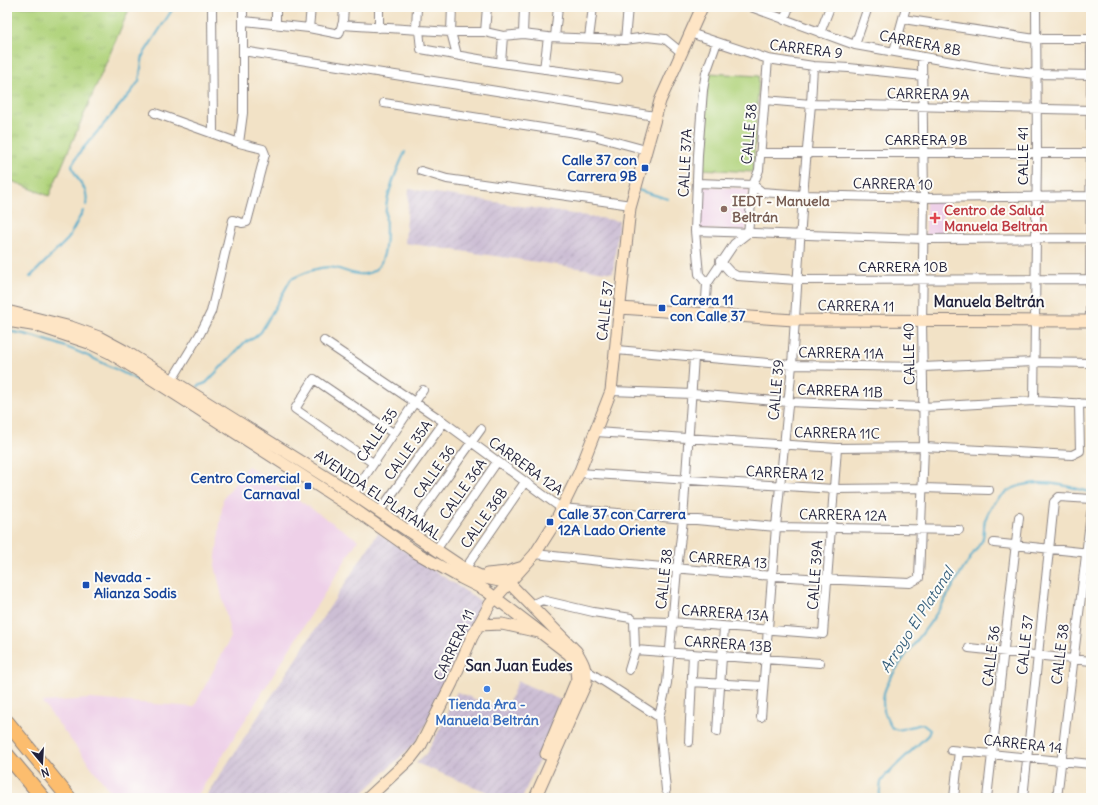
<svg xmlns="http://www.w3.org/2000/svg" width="1098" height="805" font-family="Delius,sans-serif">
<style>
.built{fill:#eed0e8}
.industrial{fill:url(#industrial-furrows)}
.grass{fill:url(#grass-tufts);stroke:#697a5c}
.garden{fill:#b0d37c;stroke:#697a5c}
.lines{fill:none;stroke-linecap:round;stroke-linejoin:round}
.stream{stroke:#4daacb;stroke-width:2}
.street-casing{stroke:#8a8280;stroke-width:10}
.secondary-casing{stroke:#8a8280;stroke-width:13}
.highway-casing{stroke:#8a8280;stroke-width:16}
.street{stroke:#fff;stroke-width:8}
.secondary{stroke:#fee5c5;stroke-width:11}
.highway{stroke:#fcbd6e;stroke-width:14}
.transit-dot{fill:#1a4fb4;stroke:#fdfcf7;stroke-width:1.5}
.education-dot{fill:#8d6e63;stroke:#fdfcf7;stroke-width:1.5}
.health-dot{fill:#e0444e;stroke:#fdfcf7;stroke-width:1.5}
.shop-dot{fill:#3f7fe0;stroke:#fdfcf7;stroke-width:1.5}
.labels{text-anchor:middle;stroke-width:4;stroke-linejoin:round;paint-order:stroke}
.street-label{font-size:14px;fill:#22223b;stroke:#fdfcf7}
.transit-label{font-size:14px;font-weight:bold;fill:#164399;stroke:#fdfcf7;text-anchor:start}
.education-label{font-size:14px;font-weight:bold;fill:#785e54;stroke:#fdfcf7;text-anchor:start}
.health-label{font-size:14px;font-weight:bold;fill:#be3a42;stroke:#fdfcf7;text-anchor:start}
.shop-label{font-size:14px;font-weight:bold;fill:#366cbe;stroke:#fdfcf7}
.neighbourhood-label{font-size:15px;font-weight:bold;fill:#22223b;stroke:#fdfcf7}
.water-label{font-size:15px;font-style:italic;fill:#355f7c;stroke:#fdfcf7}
</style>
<defs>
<pattern id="industrial-furrows" width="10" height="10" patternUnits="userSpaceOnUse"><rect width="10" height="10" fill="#ccbed4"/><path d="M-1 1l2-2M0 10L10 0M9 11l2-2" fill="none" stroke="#afa3b7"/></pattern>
<pattern id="grass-tufts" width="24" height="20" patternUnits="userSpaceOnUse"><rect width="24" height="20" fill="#b0d37c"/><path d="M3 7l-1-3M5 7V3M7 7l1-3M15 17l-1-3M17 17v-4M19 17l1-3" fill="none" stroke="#97b56c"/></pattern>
</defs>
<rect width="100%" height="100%" fill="#fdfcf7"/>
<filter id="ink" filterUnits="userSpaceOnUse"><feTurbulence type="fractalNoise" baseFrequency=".025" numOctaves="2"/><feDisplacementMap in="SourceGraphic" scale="8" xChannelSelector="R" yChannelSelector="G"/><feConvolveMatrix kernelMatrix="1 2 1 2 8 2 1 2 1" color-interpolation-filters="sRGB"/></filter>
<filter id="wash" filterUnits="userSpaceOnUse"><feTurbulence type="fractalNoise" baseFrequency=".012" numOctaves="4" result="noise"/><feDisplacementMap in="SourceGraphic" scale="16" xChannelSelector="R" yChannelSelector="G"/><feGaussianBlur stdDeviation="0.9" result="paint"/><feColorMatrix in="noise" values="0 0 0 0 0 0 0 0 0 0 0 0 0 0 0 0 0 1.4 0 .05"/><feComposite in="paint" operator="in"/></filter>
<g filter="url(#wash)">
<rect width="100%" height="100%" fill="#f2e2c6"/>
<path class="built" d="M702,186L749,189L746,231L699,229Z
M926,201H943V235H926Z
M248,466L358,540L196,798H115L42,702L90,699L194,707L231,637L215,565L223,499Z"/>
<path class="industrial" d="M409,189L619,221L613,273L405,243Z
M378,533L482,602L441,688L432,713L416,742L357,798H205Z
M518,681L565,702L522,798H502L416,763L426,754L444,722L447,721L448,711L457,692L505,711Z"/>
<path class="grass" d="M7,7H130L49,196L7,179Z"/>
<path class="garden" d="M708,73L759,76L753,172L702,169Z"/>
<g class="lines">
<path class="stream" d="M638,190L668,199
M86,205C90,187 75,181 72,165L80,152L132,91L139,81L143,55L174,7
M30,277L68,239L83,211
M7,331C56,338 102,362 145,384
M198,386L206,383L245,342L254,338L261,332L291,279C305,273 319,265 335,268C345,270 354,276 365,274C393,270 384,226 386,207C389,188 397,169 405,152
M879,798L881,782L886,775L928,735L930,730L922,724L898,730L892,728C885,716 881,707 884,693C890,671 923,635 936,614C952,589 965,564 982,541C985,534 983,527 985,520C998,486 1028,479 1061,485C1071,486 1081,491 1091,492"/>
</g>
</g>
<g filter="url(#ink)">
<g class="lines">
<defs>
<path id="street" d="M212,7L213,133
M452,7L451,32L457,55
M751,7L855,45L992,69L1036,74L1091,75
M903,19L1035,39H1091
M784,20L789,7
M244,21L309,28L339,34L343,22L344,7
M276,24V7
M342,25L451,32H485L503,36L523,34L548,37L625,40L647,37L665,39L682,53
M309,28L311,7
M379,28V7
M416,29L417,7
M419,30L421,49L501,63L618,79
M485,32L487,7
M690,33L768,59L813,66L849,68L923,76
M820,33L830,7
M523,34L524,7
M555,37L558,7
M589,38L593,7
M625,40L628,7
M855,45L868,7
M243,51L655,116
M894,51L906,7
M501,63L503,36
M544,69L548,37
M765,100L811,104L1091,110
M384,103L594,136L646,150
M155,113L239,143L263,149L265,154L247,222L242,223L233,220L211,312L200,334L172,380
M239,143L243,113V7
M760,153H1091
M421,171L447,179L631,205
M697,183L753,185L762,192L803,195L924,198L1091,196
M695,231L923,239L1091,238
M720,261L730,272L737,276L797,280L1091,279
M707,284L699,274L695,231L698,155L703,90L706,73L717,42
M705,314L707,284L734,244L748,233L753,185L759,170L768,59
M1090,321L1091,47
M324,341L444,422L561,508L776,527L959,530
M616,350L792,365L923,367L1034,362L1091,363
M611,391L693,394L788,402L923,407L1034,401L1091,404
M1034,401L1037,153L1036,7
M596,432L837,448L924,447L1072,455L1080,451L1079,403
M373,463L295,409L314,379L393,433
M579,473L834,489L922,488L989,490
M353,494L423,390
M379,512L444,422
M408,531L481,429
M994,543L1090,553
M436,550L497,462
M535,554C660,568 784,579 910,583L919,578L924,447L922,322L924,198L922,58
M465,569L525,482
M531,605L542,600L593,612L631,618L634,621L672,622L823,634L837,448
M969,648L1091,661
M635,650L820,663
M586,670L659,717
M629,670L635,650L634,621
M691,682L763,686
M761,717L776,527L792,365L803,195L811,104L813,66
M717,732L724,627
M689,742L693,654
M951,750L1091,764
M666,790L659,717L667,683L677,569L683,520L694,357
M954,798L959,751
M987,798L1019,517
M1023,798L1054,502L1059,497L1091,499
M1057,798L1091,513"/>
<path id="secondary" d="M620,308L794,320L1091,321
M7,311L71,327L99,337L125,351L353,494L465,569L485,578L509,583L576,651C583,662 587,670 586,683L535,798
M7,321L38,326L89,343L110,353L147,376L354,509L415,552L461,578L485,590L570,655L576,671L577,679L546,754
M487,574L507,572L523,567
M478,625L502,624L539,632
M368,798L411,758L421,745L452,683L472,637L490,604L535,554L554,524L579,473L611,391L630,208L660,101L702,7"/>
<path id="highway" d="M7,722L69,798
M7,755L43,798"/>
</defs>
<use href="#street" class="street-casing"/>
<use href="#secondary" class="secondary-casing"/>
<use href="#highway" class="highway-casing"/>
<use href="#street" class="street"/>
<use href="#secondary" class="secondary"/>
<use href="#highway" class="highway"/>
</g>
</g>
<g class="transit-dot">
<rect x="641" y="164" width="8" height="8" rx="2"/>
<rect x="658" y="304" width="8" height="8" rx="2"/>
<rect x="304" y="482" width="8" height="8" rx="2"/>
<rect x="546" y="518" width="8" height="8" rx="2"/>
<rect x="82" y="581" width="8" height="8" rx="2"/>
</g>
<circle class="education-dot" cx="724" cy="209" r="4"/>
<path class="health-dot" d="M933 212h4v4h4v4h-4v4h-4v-4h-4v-4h4z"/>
<circle class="shop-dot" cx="487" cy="689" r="4"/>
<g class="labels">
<g class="street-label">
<text transform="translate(920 43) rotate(11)" y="5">CARRERA 8B</text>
<text transform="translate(806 49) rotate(7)" y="5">CARRERA 9</text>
<text transform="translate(928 94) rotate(1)" y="5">CARRERA 9A</text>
<text transform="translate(749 134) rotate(-85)" y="5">CALLE 38</text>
<text x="926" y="145">CARRERA 9B</text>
<text transform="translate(1023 156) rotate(-90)" y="5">CALLE 41</text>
<text transform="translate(685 163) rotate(-87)" y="5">CALLE 37A</text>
<text transform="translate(893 184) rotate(1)" y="5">CARRERA 10</text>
<text x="903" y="272">CARRERA 10B</text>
<text transform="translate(856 306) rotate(1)" y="5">CARRERA 11</text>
<text transform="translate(605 311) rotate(-84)" y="5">CALLE 37</text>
<text transform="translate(841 353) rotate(1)" y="5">CARRERA 11A</text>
<text transform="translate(909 354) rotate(-91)" y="5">CALLE 40</text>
<text transform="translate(776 390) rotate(-85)" y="5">CALLE 39</text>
<text transform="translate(840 391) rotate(2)" y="5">CARRERA 11B</text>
<text transform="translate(837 433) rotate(1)" y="5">CARRERA 11C</text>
<text transform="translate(377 435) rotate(-56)" y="5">CALLE 35</text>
<text transform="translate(408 450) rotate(-54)" y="5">CALLE 35A</text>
<text transform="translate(526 466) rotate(36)" y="5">CARRERA 12A</text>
<text transform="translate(434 472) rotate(-55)" y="5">CALLE 36</text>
<text transform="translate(785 473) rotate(3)" y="5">CARRERA 12</text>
<text transform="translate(463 489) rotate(-55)" y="5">CALLE 36A</text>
<text transform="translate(378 495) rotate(34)" y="5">AVENIDA EL PLATANAL</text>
<text transform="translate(843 515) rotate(1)" y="5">CARRERA 12A</text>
<text transform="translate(484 518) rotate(-55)" y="5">CALLE 36B</text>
<text transform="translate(728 560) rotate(5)" y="5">CARRERA 13</text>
<text transform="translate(815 575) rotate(-86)" y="5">CALLE 39A</text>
<text transform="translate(664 579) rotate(-84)" y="5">CALLE 38</text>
<text transform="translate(725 613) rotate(4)" y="5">CARRERA 13A</text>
<text transform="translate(728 644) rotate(4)" y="5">CARRERA 13B</text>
<text transform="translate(454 645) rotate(-65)" y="5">CARRERA 11</text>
<text transform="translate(1025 645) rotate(-84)" y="5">CALLE 37</text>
<text transform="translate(1060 654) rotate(-83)" y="5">CALLE 38</text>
<text transform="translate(991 656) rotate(-83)" y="5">CALLE 36</text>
<text transform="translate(1023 744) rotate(6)" y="5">CARRERA 14</text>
</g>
<g class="transit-label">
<text x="637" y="165" text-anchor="end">Calle 37 con<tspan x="637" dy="16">Carrera 9B</tspan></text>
<text x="670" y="305">Carrera 11<tspan x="670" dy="16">con Calle 37</tspan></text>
<text x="300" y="483" text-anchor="end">Centro Comercial<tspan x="300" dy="16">Carnaval</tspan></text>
<text x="558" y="519">Calle 37 con Carrera<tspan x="558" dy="16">12A Lado Oriente</tspan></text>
<text x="94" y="582">Nevada -<tspan x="94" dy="16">Alianza Sodis</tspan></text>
</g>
<g class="education-label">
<text x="732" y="206">IEDT - Manuela<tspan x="732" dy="16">Beltrán</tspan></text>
</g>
<g class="health-label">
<text x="944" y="215">Centro de Salud<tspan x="944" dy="16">Manuela Beltran</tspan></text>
</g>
<g class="shop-label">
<text x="487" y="709">Tienda Ara -<tspan x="487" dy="16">Manuela Beltrán</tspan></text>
</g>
<g class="neighbourhood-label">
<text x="989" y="307">Manuela Beltrán</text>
<text x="519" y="671">San Juan Eudes</text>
</g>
<g class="water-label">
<text transform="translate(917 620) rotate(-57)" y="5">Arroyo El Platanal</text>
</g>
</g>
<rect width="1098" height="805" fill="none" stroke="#fdfcf7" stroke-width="24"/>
<g transform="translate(42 763) rotate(162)" stroke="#fdfcf7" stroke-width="3" paint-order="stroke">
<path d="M0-3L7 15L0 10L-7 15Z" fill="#22223b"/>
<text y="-6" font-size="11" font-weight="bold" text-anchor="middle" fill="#22223b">N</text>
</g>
</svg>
